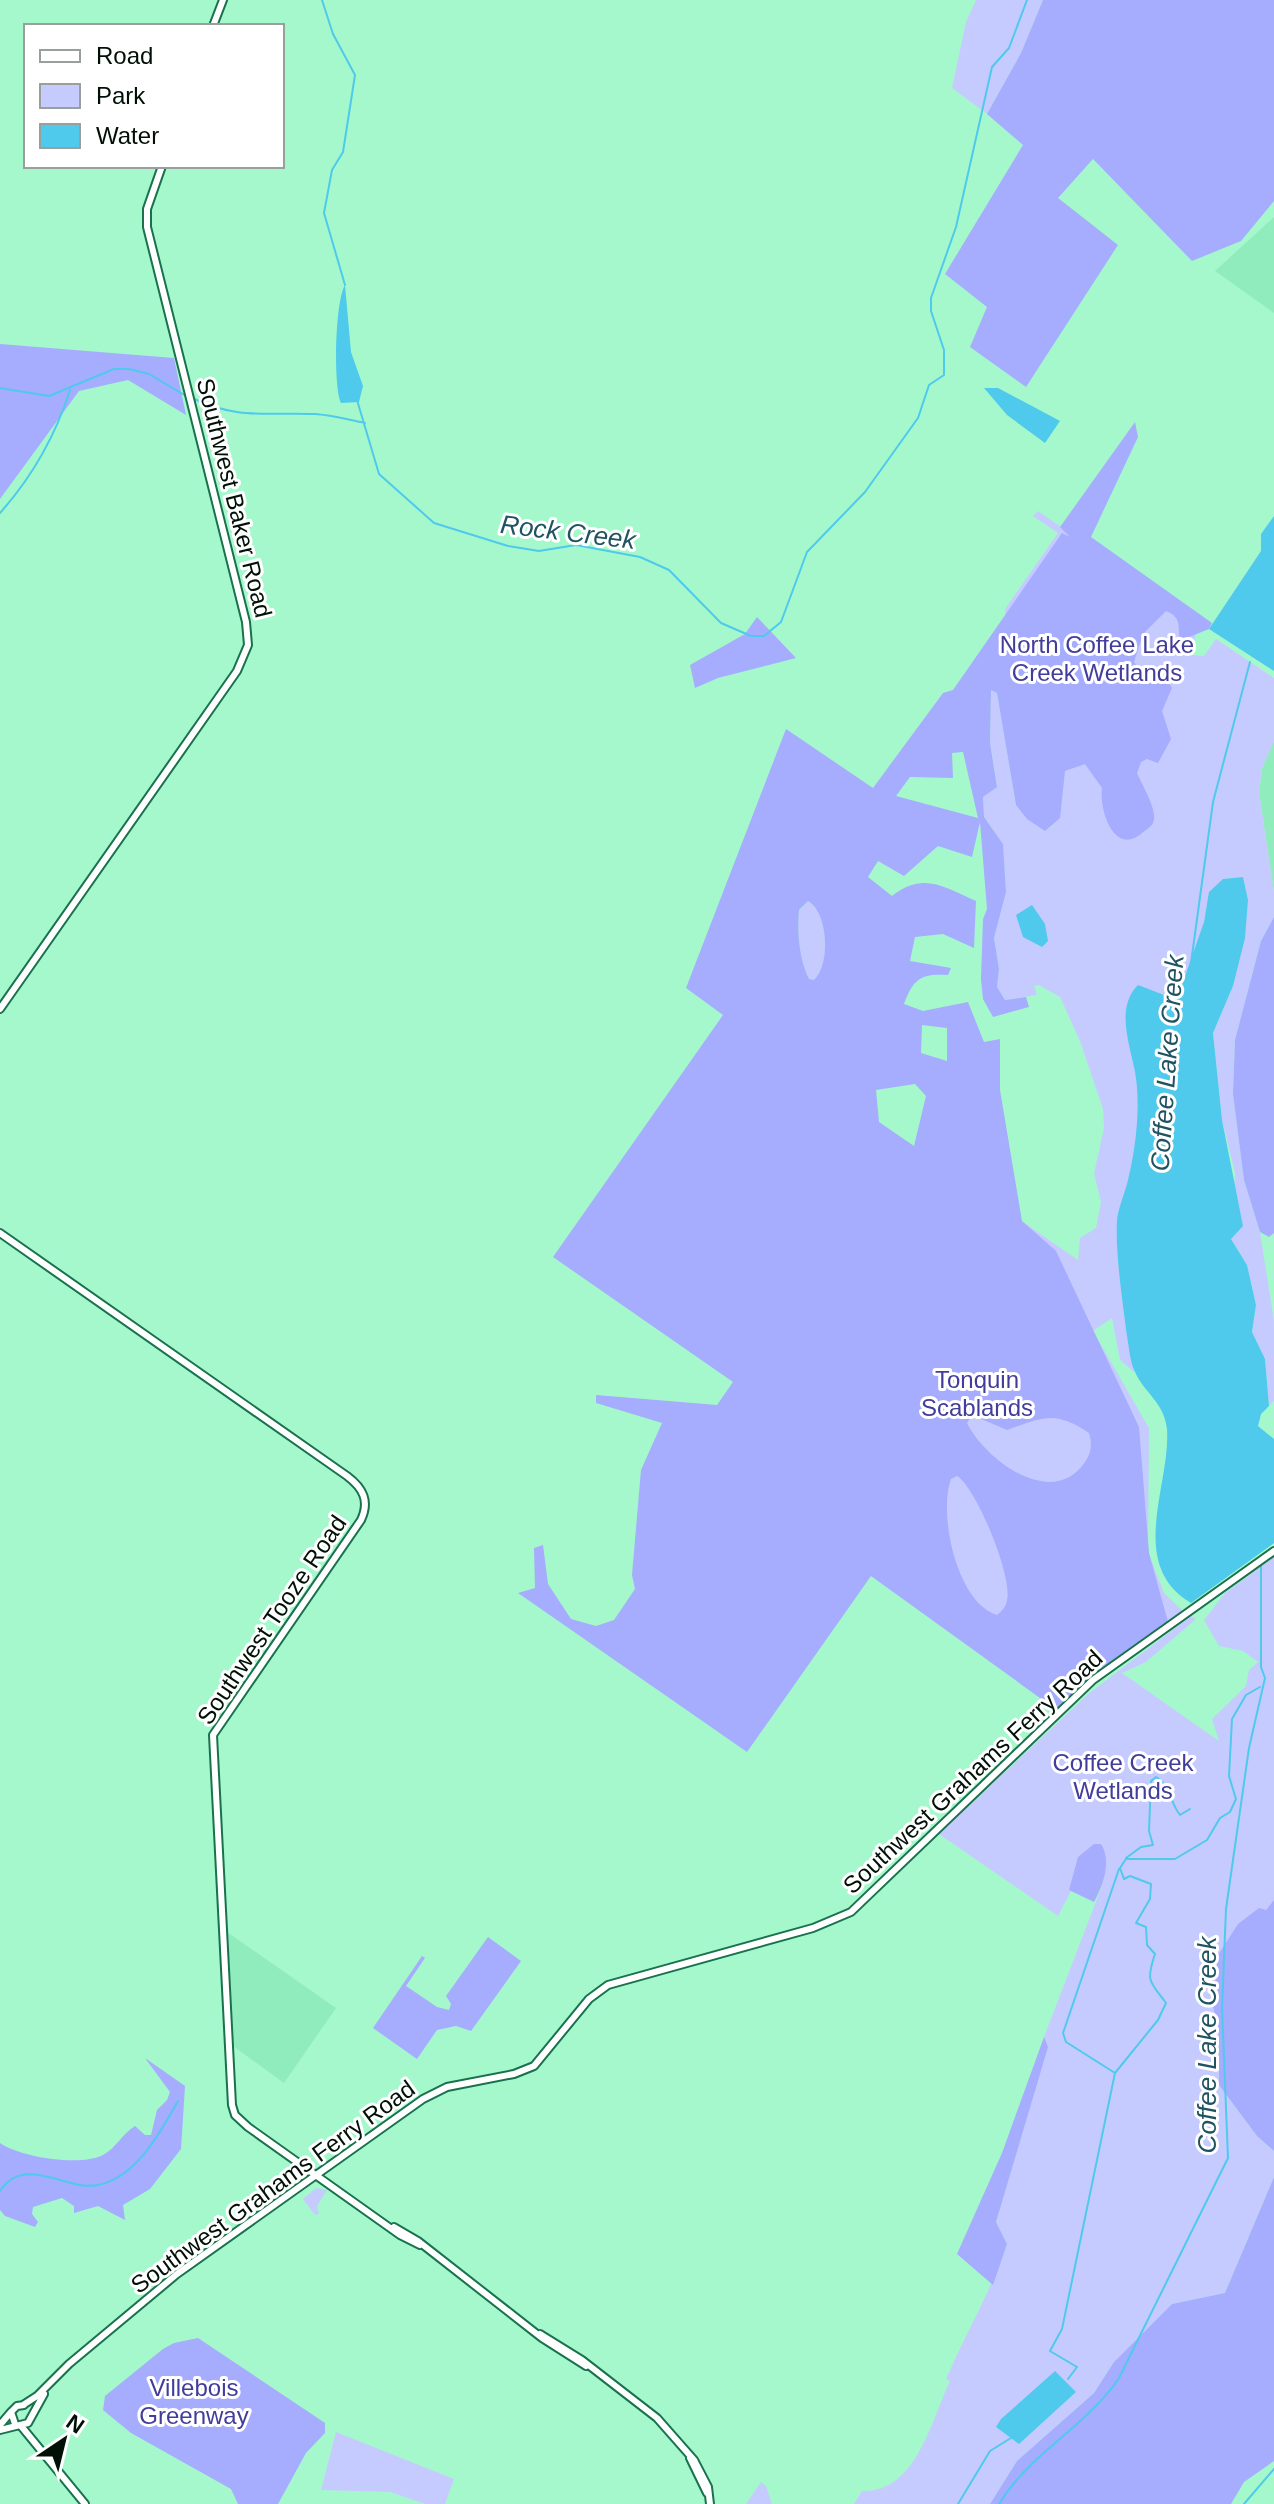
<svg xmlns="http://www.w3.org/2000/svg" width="1274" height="2504" font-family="Arial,sans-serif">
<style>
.built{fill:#91ecbd}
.green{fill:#c6cbff}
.forest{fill:#a6acfe;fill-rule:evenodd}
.water{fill:#4fc9ec}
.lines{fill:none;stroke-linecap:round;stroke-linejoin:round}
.stream{stroke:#4fc9ec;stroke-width:2}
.secondary-casing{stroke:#19724d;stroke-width:10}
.secondary{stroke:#fff;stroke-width:6}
.labels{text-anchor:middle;stroke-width:6;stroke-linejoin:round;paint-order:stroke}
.street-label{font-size:24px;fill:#001006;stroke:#fff}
.park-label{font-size:24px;fill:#423d9b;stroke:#fff}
.water-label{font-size:26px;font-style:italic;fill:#205362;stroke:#fff}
</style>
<rect width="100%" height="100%" fill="#a5f8cc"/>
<path class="built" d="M1274,217V313L1215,271Z
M1274,741V892L1259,792L1262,768Z
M227,1932L336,2008L284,2083L233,2046Z"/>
<path class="green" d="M976,0H1043L1021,53L987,114L952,88L966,22Z
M1038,511L1199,623L1190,655L1204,656L1216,639L1274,678V741L1262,768L1259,792L1274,892V917L1261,941L1235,1040L1233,1094L1244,1180L1260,1232L1274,1321V1401L1269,1406L1265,1359L1252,1332L1256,1305L1247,1265L1231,1239L1235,1173L1222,1120L1213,1033L1233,986L1248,900L1243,877L1223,879L1210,892L1125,1306L1134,1372L1120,1360L1112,1318L1093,1331L1149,1428L1148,1552L1164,1593L1183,1611L1096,1675L871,1576L967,1183L1078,1260L1080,1238L1096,1228L1101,1202L1094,1173L1104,1128L1103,1109L1080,1041L1060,997L1039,985L1034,986L1037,995L1005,1000L997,987L999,969L994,938L1006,892L1003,844L984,817L983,796L997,786L990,743L991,690L997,693L1016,805L1045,831L1051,826L1007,650L1005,609L1058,533L1033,516Z
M808,901C828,912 831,965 814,980L809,979C799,959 797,932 799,911Z
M1274,1557V2118L1219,2058V2085L1257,2136L1274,2151V2177L1225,2293L1172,2304L1114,2362L1094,2393L1017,2461L990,2504H854L862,2491C916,2493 931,2421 950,2381L946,2379C966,2333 991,2291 1007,2244L996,2222L1047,2047L1044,2037L1102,1886L1106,1860L1090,1854L1058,1916L939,1834L1088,1694L1191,1616L1196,1619L1146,1662L1122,1673L1219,1741L1212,1719L1246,1686L1249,1670L1258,1662L1243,1651L1219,1646L1204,1620L1225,1593Z
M316,2188L327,2190L317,2206L319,2214L315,2215L303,2199Z
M336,2432L454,2479L445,2504H425L390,2492L321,2490Z
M761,2482L766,2486L772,2504H746Z"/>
<path class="forest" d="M1043,0H1274V201L1241,241L1192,261L1093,159L1058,198L1118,245L1026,387L970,347L987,307L945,274L1023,145L987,114L1021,53Z
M0,344L174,358L186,415L128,380L79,391L0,499Z
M1135,422L1138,437L1091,537L1212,623L1209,629L1184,639L1179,636C1179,623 1179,616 1166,611L1143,634L1134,662L1143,675L1156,670L1163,673L1172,688L1162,711L1171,739L1158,763L1147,759L1141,762L1137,773C1142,785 1156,807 1154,820C1153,826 1147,829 1142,833C1114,857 1099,810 1102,788L1085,764L1065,771L1060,818L1045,831L1027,819L1016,805L997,693L991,690L990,743L997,787L983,797L984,817L1003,844L1006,892L994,938L999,969L997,987L1005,1000L1026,997L1029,1007L993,1017L983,999L981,979L983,919L987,909L980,822L972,857L938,846L904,876L878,861L868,877L892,896C923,871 944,887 976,901L974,948L943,934L915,937L910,961L951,968L948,975C921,973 913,979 904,1004L923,1011L968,1002L984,1042L1000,1039V1090L1022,1221L1056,1251L1139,1427L1149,1553L1168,1622L1096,1675L1058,1711L871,1576L747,1752L518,1593L535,1588L534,1548L543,1545L548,1584L571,1619L596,1626L614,1620L635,1589L632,1575L641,1470L662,1423L596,1403V1395L717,1405L733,1382L553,1257L723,1015L686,988L786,729L873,788L943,693L953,690L1062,533L1070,537L1060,527ZM963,752L978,818L896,796L910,777L953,778L952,753ZM808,901C828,912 831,964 814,980L809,979C799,959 797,932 799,910ZM922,1025L947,1028V1061L921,1053ZM915,1084L926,1096L914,1146L879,1122L876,1090ZM972,1415L1007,1430C1043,1417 1055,1410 1089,1433C1092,1443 1092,1452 1085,1462C1053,1510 986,1461 967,1423ZM957,1476C976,1487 1013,1577 1007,1600C1006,1607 1002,1611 997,1615C957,1603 938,1515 951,1479Z
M757,617L796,658L718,678L695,688L690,665L745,634Z
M1274,917V1233L1269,1237L1260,1232L1244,1180L1233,1094L1235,1040L1261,941Z
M1094,1844H1101C1112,1861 1103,1886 1094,1902L1069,1890L1078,1857Z
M1274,1900V2151L1257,2136L1219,2085V2036L1213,2005L1218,1955L1238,1924L1259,1908L1266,1910Z
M488,1937L521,1961L471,2031L456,2026L437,2030L417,2059L373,2028L422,1956L425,1958L406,1986L437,2007L449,2010L451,2004L446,1996Z
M1044,2037L1048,2047L996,2222L1007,2244L993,2285L957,2254L1002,2153Z
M145,2058L185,2086L181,2149L150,2189L123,2205L125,2220L98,2206L74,2213V2206L62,2198L33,2207L32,2214L38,2222L35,2227L5,2216L0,2210V2143C20,2157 80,2167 103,2155C116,2148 122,2134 135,2126L145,2135H151L157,2110L167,2100L170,2092Z
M1274,2177V2461L1244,2482L1231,2504H990L1017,2461L1094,2393L1114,2362L1172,2304L1225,2293Z
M198,2338L325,2423V2433L306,2453L278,2504H238L231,2489L131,2433L103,2410L105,2396L163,2349L174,2343Z"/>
<path class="water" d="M345,285L351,352L363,386L359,402L341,403C333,387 335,301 345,285Z
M984,388H998L1060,421L1045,443L1007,415Z
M1274,516V671L1209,629L1261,551V534Z
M1243,877L1248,900L1245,938L1233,986L1213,1033L1222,1120L1243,1226L1231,1239L1247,1265L1256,1305L1252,1332L1265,1359L1269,1406L1261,1414L1258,1426L1274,1439V1543L1191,1603C1126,1564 1171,1485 1167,1429C1164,1402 1145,1394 1135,1372C1130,1362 1129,1347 1127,1336C1123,1305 1115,1252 1117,1221C1118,1208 1125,1193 1128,1180C1136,1147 1141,1105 1135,1072C1130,1044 1115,1008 1138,985L1164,995L1182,985L1204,922L1209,892L1223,879Z
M1032,905L1045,924L1048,941L1042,947L1023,937L1016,915Z
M1055,2371L1076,2392L1019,2444L996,2427L1001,2419Z"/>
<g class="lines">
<path class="stream" d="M322,0L333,34L355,75L343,152L332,170L324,213L345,285
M0,388L49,396L114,369H129L149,374L186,396
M192,398C238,420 267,412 315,414C332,415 349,420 365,423
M357,400L379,474L434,523L508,546L539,551L576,545L640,557L669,570L721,623L751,636H764L781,622L807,552L865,492L918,418L929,385L944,375V350L931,311V298L956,227L992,67L1009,48L1027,0
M0,513C33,476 55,437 70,390
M1191,963L1213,802L1250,662
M1126,1858L1141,1847L1153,1845L1149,1831L1151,1781L1156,1777C1172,1787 1169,1801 1180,1815L1190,1809
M1115,2073L1066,2042L1063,2033L1119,1869
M0,2191C25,2153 67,2192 98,2185C137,2177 161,2131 178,2101
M1068,2379L1077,2367L1050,2351L1062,2329L1115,2073L1158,2020L1166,2003C1151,1982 1145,1983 1155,1954L1147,1945L1146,1927L1136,1923L1150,1899L1151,1884L1130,1876L1124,1879L1120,1868L1126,1859H1175L1207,1840L1220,1818L1230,1812L1236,1799L1229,1776L1232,1719L1246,1695L1260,1687
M958,2504L990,2451L1011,2438
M999,2504C1029,2454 1086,2427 1119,2378L1228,2158L1222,2008L1226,1909L1249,1748L1265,1678L1261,1667V1565
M1244,2504L1274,2469"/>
<defs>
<path id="secondary" d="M213,26L223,0
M0,1009L237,671L248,645L246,622L147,227V209L162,166
M0,1233L347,1476C363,1488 370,1501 361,1520L213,1735L232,2105L235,2115L248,2127L400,2235L420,2245
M394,2227L418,2241L542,2338L586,2366
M540,2334L582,2360L657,2418L694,2460L708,2487L710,2504
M23,2405L37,2396L69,2364L177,2274L423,2099L447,2087L514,2074L534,2066L589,1999L608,1985L813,1928L851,1912L1093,1680L1274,1551
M15,2424L11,2412L17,2406L24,2405
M0,2425L11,2412
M21,2426L85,2504
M0,2430L28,2423L44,2394
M690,2458L707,2493"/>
</defs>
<use href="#secondary" class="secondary-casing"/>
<use href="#secondary" class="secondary"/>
</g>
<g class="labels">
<g class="street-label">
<text transform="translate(234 498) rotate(76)" y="8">Southwest Baker Road</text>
<text transform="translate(272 1620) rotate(-56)" y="8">Southwest Tooze Road</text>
<text transform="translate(973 1772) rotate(-43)" y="8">Southwest Grahams Ferry Road</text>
<text transform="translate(273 2187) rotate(-36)" y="8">Southwest Grahams Ferry Road</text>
</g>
<g class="park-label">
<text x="1097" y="653">North Coffee Lake<tspan x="1097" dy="28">Creek Wetlands</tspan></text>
<text x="977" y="1388">Tonquin<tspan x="977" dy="28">Scablands</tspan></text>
<text x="1123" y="1771">Coffee Creek<tspan x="1123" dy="28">Wetlands</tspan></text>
<text x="194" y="2396">Villebois<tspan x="194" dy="28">Greenway</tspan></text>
</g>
<g class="water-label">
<text transform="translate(568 532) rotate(7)" y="9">Rock Creek</text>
<text transform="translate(1167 1063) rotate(-86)" y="9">Coffee Lake Creek</text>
<text transform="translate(1207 2045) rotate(-90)" y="9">Coffee Lake Creek</text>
</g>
</g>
<rect x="24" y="24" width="260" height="144" fill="#ffffff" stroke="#999f9b" stroke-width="2"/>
<rect x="40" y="50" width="40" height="12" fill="#ffffff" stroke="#999f9b" stroke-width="2"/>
<text x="96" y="64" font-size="24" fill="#001006">Road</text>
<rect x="40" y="84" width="40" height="24" fill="#c6cbff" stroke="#999f9b" stroke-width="2"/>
<text x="96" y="104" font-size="24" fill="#001006">Park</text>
<rect x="40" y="124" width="40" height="24" fill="#4fc9ec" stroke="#999f9b" stroke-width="2"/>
<text x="96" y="144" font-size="24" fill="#001006">Water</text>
<g transform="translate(64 2440) rotate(35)" stroke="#ffffff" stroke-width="6" paint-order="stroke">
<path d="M0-6L14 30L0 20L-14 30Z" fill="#001006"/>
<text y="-12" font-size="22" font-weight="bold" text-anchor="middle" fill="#001006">N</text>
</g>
</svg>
